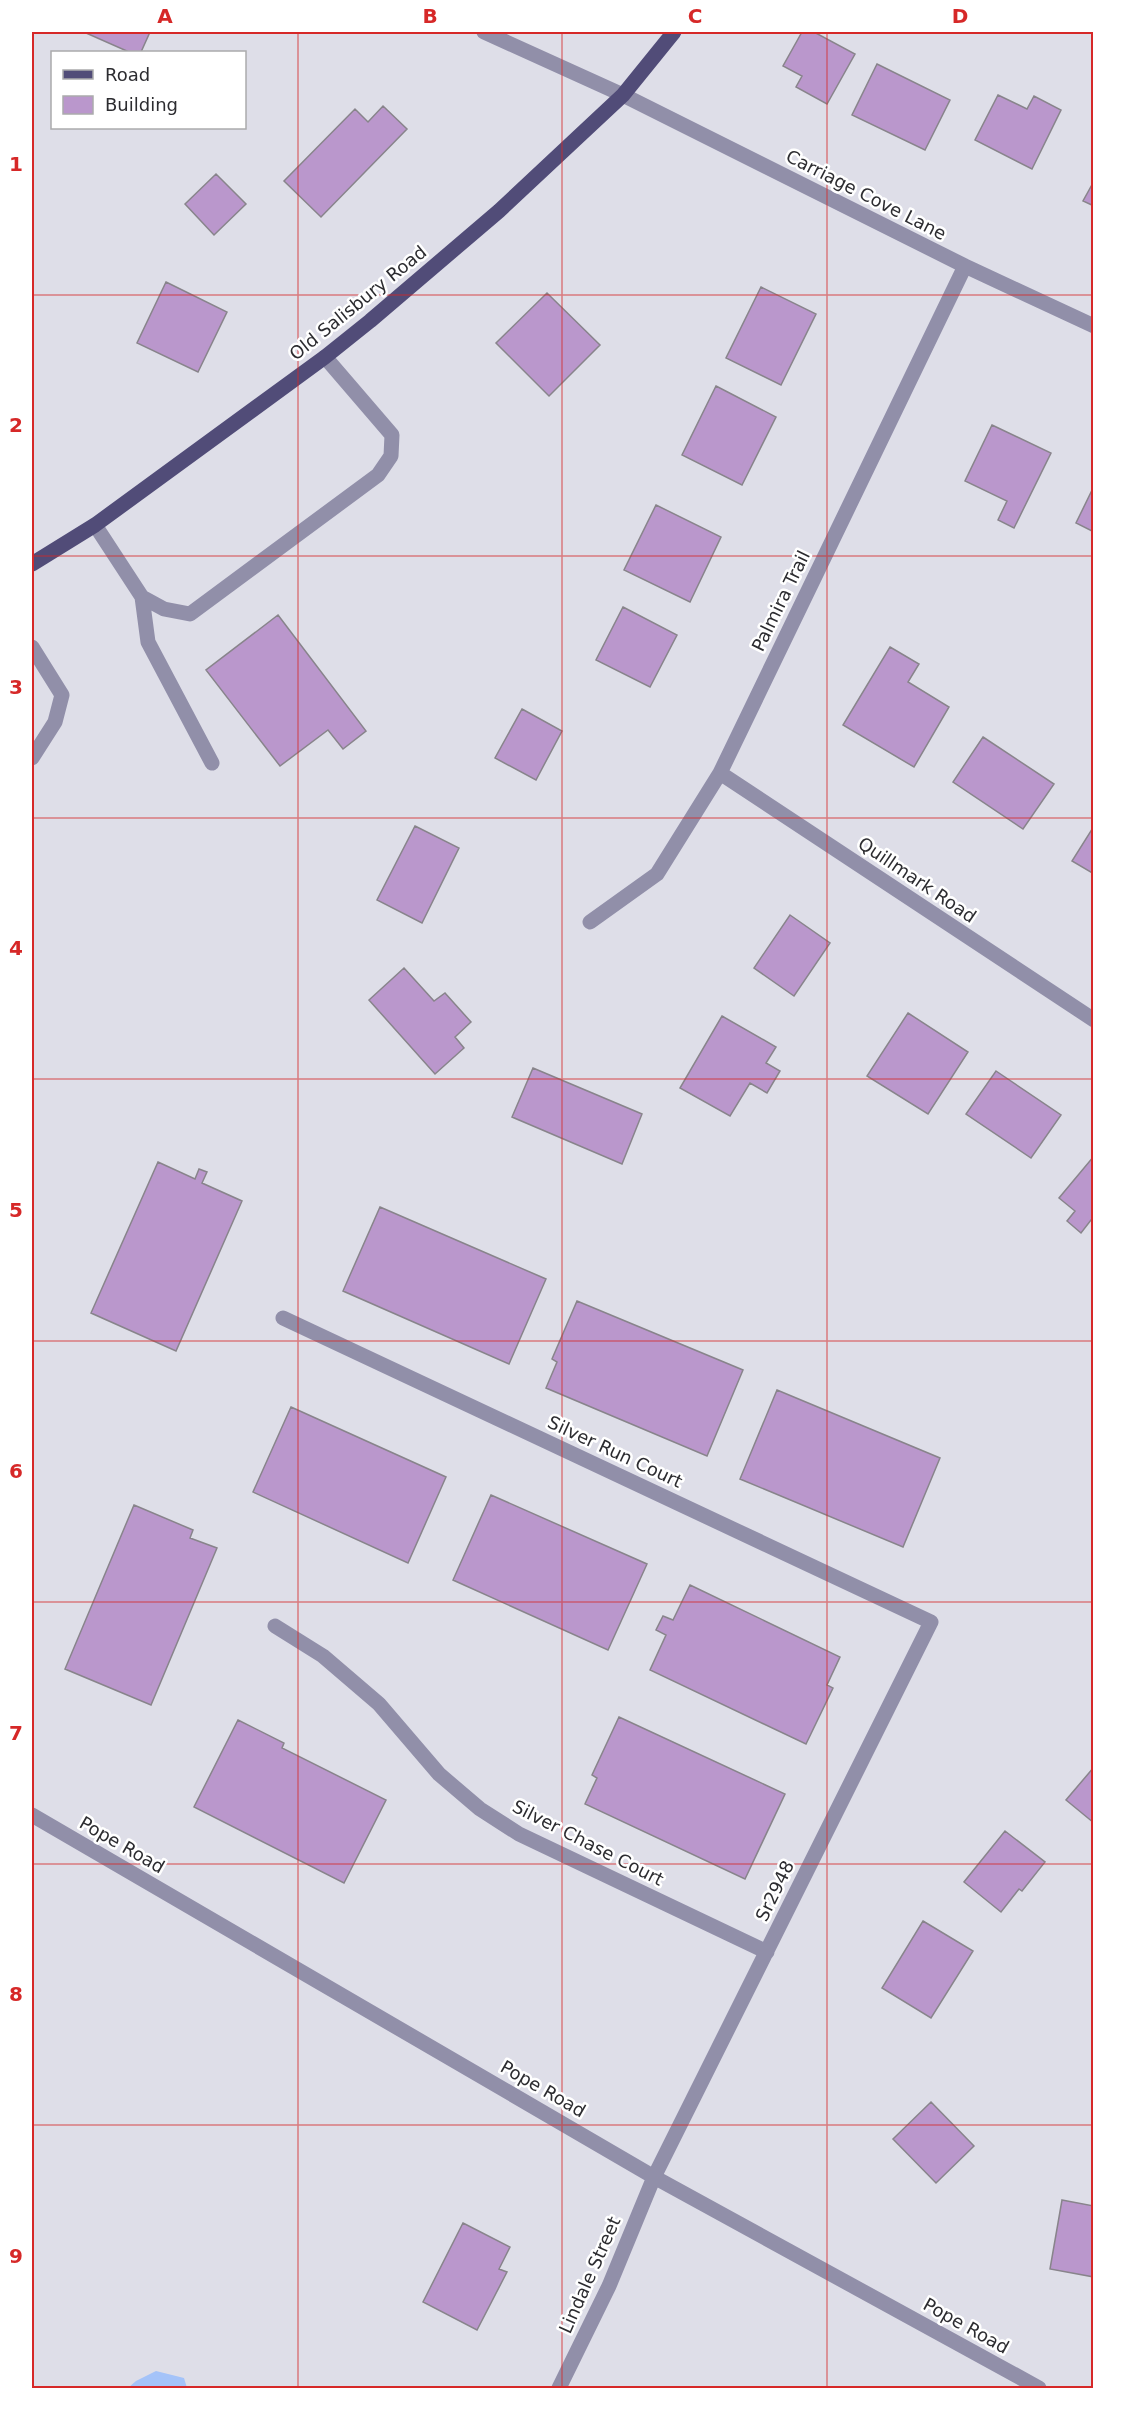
<svg xmlns="http://www.w3.org/2000/svg" width="1125" height="2420" font-family="'DejaVu Sans',sans-serif">
<style>
.water{fill:#a4c3f9}
.building{fill:#ba97cc;stroke:#88848b;stroke-width:1.5}
.lines{fill:none;stroke-linecap:round;stroke-linejoin:round}
.minor{stroke:#918fa9;stroke-width:15}
.major{stroke:#514c78;stroke-width:15}
.grid{fill:none;stroke:#d62828;stroke-width:1.5;stroke-opacity:0.55}
.labels{text-anchor:middle;stroke-width:5;stroke-linejoin:round;paint-order:stroke}
.street-label{font-size:18px;fill:#2c2c30;stroke:#fff}
.neatline{fill:none;stroke:#d62828;stroke-width:2}
.grid-label{font-size:20px;text-anchor:middle;font-weight:bold;fill:#d62828}
</style>
<rect width="100%" height="100%" fill="#dedee8"/>
<path class="water" d="M156,2371L184,2378L187,2388H128L136,2381Z"/>
<path class="building" d="M87,32H150L141,52H129L86,33Z
M802,32H814L855,54L827,104L796,87L802,76L783,66Z
M877,64L950,100L925,150L852,115Z
M998,95L1027,109L1034,96L1061,110L1032,169L975,140Z
M383,106L407,129L321,217L284,181L355,109L368,122Z
M216,174L246,204L214,235L185,204Z
M1094,181V206L1083,201Z
M166,282L227,312L198,372L137,343Z
M761,287L816,314L781,385L726,358Z
M547,293L600,345L549,396L496,343Z
M716,386L776,417L742,485L682,455Z
M992,425L1051,453L1014,528L998,520L1007,501L965,481Z
M1094,486V532L1076,523Z
M656,505L721,537L690,602L624,570Z
M623,607L677,635L650,687L596,660Z
M278,615L366,731L343,749L328,730L280,766L206,670Z
M890,647L919,664L908,682L949,707L914,767L843,725Z
M522,709L562,731L536,780L495,758Z
M983,737L1054,784L1023,829L953,782Z
M415,826L459,848L422,923L377,900Z
M1094,826V874L1072,861Z
M790,915L830,943L794,996L754,968Z
M404,968L434,1001L445,993L471,1022L455,1037L464,1048L435,1074L369,1000Z
M908,1013L968,1052L928,1114L867,1076Z
M722,1016L776,1047L766,1063L780,1071L767,1093L750,1083L730,1116L680,1088Z
M533,1068L642,1114L622,1164L512,1117Z
M996,1071L1061,1115L1031,1158L966,1114Z
M1094,1156V1222L1091,1220L1081,1233L1067,1221L1075,1211L1059,1198Z
M158,1162L195,1179L199,1169L207,1172L202,1183L242,1201L176,1351L91,1313Z
M380,1207L546,1279L509,1364L343,1291Z
M577,1301L743,1370L707,1456L546,1388L557,1362L552,1359Z
M777,1390L940,1458L903,1547L740,1479Z
M291,1407L446,1477L408,1563L253,1492Z
M491,1495L647,1564L608,1650L453,1580Z
M134,1505L193,1530L190,1538L217,1548L151,1705L65,1669Z
M690,1585L840,1657L827,1685L833,1688L806,1744L650,1670L666,1635L656,1630L663,1616L673,1620Z
M619,1717L785,1794L745,1879L585,1804L597,1778L592,1775Z
M238,1720L284,1743L282,1748L386,1800L344,1883L194,1807Z
M1094,1767V1823L1066,1800Z
M1005,1831L1045,1862L1022,1891L1019,1889L1001,1912L964,1882Z
M923,1921L973,1951L931,2018L882,1988Z
M931,2102L974,2146L936,2183L893,2139Z
M1062,2200L1094,2206V2277L1050,2269Z
M463,2223L510,2247L499,2269L507,2272L477,2330L423,2302Z"/>
<g class="lines">
<path class="minor" d="M484,32L623,95L965,266L1094,326
M95,525L142,597L164,609L190,614L378,475L391,456L392,435L325,357
M142,597L148,642L212,763
M32,647L62,695L55,722L32,758
M720,773L1094,1020
M590,922L657,874L720,773L965,266
M283,1318L931,1622L654,2177L609,2286L559,2388
M275,1626L323,1656L379,1704L439,1774L480,1809L519,1834L767,1952
M32,1815L654,2177L1039,2388"/>
<path class="major" d="M32,564L95,525L325,357L370,321L499,211L623,95L674,32"/>
</g>
<path class="grid" d="M298,32V2388M562,32V2388M827,32V2388M32,295H1094M32,556H1094M32,818H1094M32,1079H1094M32,1341H1094M32,1602H1094M32,1864H1094M32,2125H1094"/>
<g class="labels">
<g class="street-label">
<text transform="translate(866 195) rotate(27)" y="6">Carriage Cove Lane</text>
<text transform="translate(358 303) rotate(-39)" y="6">Old Salisbury Road</text>
<text transform="translate(781 601) rotate(-64)" y="6">Palmira Trail</text>
<text transform="translate(917 880) rotate(34)" y="6">Quillmark Road</text>
<text transform="translate(615 1452) rotate(25)" y="6">Silver Run Court</text>
<text transform="translate(588 1843) rotate(27)" y="6">Silver Chase Court</text>
<text transform="translate(122 1845) rotate(30)" y="6">Pope Road</text>
<text transform="translate(775 1891) rotate(-64)" y="6">Sr2948</text>
<text transform="translate(543 2089) rotate(30)" y="6">Pope Road</text>
<text transform="translate(590 2275) rotate(-66)" y="6">Lindale Street</text>
<text transform="translate(966 2326) rotate(29)" y="6">Pope Road</text>
</g>
</g>
<rect width="1125" height="2420" fill="none" stroke="#ffffff" stroke-width="66"/>
<rect x="51" y="51" width="195" height="78" fill="#ffffff" stroke="#ababac" stroke-width="1.5"/>
<rect x="63" y="70" width="30" height="9" fill="#514c78" stroke="#ababac" stroke-width="1.5"/>
<text x="105" y="81" font-size="18" fill="#2c2c30">Road</text>
<rect x="63" y="96" width="30" height="18" fill="#ba97cc" stroke="#ababac" stroke-width="1.5"/>
<text x="105" y="111" font-size="18" fill="#2c2c30">Building</text>
<rect x="33" y="33" width="1059" height="2354" class="neatline"/>
<g class="grid-label">
<text x="165" y="23">A</text>
<text x="430" y="23">B</text>
<text x="695" y="23">C</text>
<text x="960" y="23">D</text>
<text x="16" y="171">1</text>
<text x="16" y="432">2</text>
<text x="16" y="694">3</text>
<text x="16" y="955">4</text>
<text x="16" y="1217">5</text>
<text x="16" y="1478">6</text>
<text x="16" y="1740">7</text>
<text x="16" y="2001">8</text>
<text x="16" y="2263">9</text>
</g>
</svg>
